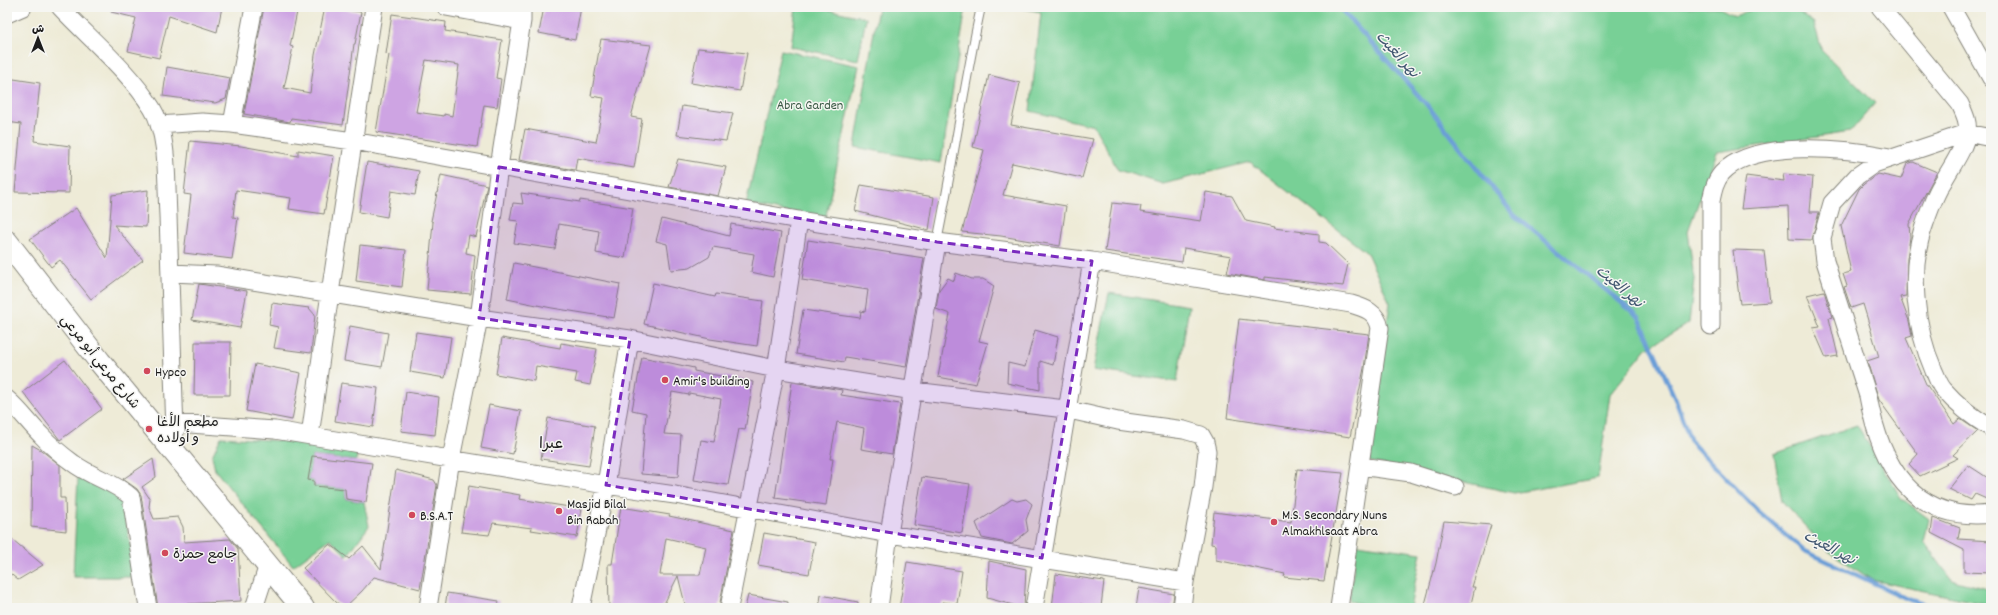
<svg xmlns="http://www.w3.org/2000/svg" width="1998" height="615" font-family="Dekko,'Playpen Sans Arabic',sans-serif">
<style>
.green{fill:#78d096;stroke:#4a7659}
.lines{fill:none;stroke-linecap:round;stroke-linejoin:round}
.stream{stroke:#6b9ed7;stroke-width:4.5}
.building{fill:#cea4e3;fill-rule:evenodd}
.service-casing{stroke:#85847a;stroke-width:10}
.minor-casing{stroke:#85847a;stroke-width:19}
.secondary-casing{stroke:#85847a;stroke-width:24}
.service{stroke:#fff;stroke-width:8}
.minor{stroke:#fff;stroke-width:17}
.secondary{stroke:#fff;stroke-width:22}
.marked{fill:#7b2cbf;fill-opacity:0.2;stroke:#7b2cbf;stroke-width:3;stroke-dasharray:8 5;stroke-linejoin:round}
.poi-dot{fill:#d1495b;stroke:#f6f6f2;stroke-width:1.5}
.labels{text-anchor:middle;stroke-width:3;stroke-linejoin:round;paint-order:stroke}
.park-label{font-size:14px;fill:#3c5b47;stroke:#f6f6f2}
.street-label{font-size:14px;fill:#1c1c1c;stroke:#f6f6f2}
.poi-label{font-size:14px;fill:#1c1c1c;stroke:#f6f6f2;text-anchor:start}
.water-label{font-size:15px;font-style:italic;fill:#405670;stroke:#f6f6f2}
.quarter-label{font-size:16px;fill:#1c1c1c;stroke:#f6f6f2}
</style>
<rect width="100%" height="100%" fill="#f6f6f2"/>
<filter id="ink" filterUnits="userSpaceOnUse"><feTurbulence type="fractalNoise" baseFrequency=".025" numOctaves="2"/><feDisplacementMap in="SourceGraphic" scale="8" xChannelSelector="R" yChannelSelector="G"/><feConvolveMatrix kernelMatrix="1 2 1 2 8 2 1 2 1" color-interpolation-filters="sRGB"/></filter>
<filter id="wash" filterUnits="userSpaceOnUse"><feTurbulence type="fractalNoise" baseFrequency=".012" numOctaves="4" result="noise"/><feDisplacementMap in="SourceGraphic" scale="16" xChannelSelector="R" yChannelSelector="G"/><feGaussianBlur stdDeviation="0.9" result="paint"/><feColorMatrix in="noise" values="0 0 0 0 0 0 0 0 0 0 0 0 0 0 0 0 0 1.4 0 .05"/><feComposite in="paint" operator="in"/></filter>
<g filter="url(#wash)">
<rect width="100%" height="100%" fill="#eeebd7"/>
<path class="green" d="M796,7H817L866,18L858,60L791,47Z
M878,7H966L941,163L855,147Z
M1015,7H1718L1735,16L1758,7H1792L1814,23L1822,51L1875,103L1850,132L1717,152L1688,231L1694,279L1689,323L1647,348L1610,394L1598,478L1514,493L1367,461L1390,303L1367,253L1250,162L1163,184L1118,170L1094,126L1030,111L1041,12Z
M781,50L859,66L825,220L746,204Z
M1109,293L1189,306L1177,382L1093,370Z
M1857,425L1901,498L1929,519L1924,542L1952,580L1991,590V605L1872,580L1827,550L1782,501L1774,454Z
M221,437L299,442L358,450L356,461L312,456L308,480L314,481V486L345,489L346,499L364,502L369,526L347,556L330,539L293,566L215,470L212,456Z
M78,477L122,497L136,577H73Z
M1357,544L1421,553L1410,608H1379L1349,601Z"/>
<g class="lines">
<path class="stream" d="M1339,7L1427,105L1514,215L1639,317L1676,401L1691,442L1757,510L1805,551L1910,600L1936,608"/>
</g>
<g id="blocks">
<path class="building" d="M111,7H222L217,32L169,16L159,58L128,51L136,18L111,12Z
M264,7H298L290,46L293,47L284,88L310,93L315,55L325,7L361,12L355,44H354L343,125L291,118L290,122L244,114Z
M544,7H581L575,40L539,33Z
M392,14L446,22L445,31L502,40L496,78L501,79L497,107L484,105L477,147L376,132L389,55L386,54ZM426,60L459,65L452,116L444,114V116L416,112Z
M601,39L651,45L631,117L642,119L634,168L577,158L575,170L519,160L525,129L596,142L604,98L591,96Z
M698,48L747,53L740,91L691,83Z
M167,67L230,78L226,99L215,103L163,96Z
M989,75L1020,83L1011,125L1093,139L1082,178L1012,163L1003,195L1066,206L1060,246L1001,236L962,232L984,150L973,147Z
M7,78L40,83L34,141L70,146L69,193L15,192L21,124L7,122Z
M682,106L733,113L726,141L677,135Z
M190,141L241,146L298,156V150L334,156L324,214L289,209L291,198L236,190L233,217L238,218L232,259L184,253L191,195L184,194Z
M678,159L726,167L718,196L669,187Z
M367,162L419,171L415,195L391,191L387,217L359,212Z
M1913,162L1937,172L1909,224L1910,237L1907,259L1906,296L1900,297L1909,321L1912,336L1906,338L1926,384L1954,424L1960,419L1978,431L1953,455L1958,458L1920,476L1909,464L1918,454L1879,400L1867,361L1879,357L1863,304L1851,308L1844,287L1847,286L1843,274L1851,272L1841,226L1859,189L1864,184L1878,174L1901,179L1907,164Z
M1783,174L1813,177L1810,212H1819L1812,240L1789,239L1788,206L1741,209L1746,176L1784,181Z
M441,175L487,185L476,237L469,235L466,253L475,255L471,294L427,290L433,222L431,221Z
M861,185L934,197L929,230L855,211Z
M148,190L146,227L114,225L143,260L91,299L60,260L51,267L30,239L76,208L107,258L112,195Z
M1206,192L1232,196L1246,221L1275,227L1274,228L1319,234V242L1326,243L1348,264L1343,286L1265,277V280L1227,273L1231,256L1184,248L1182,262L1105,251L1112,203L1141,206L1140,212L1201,221Z
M521,193L580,202V200L633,208L625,258L596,253L599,231L559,224L555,249L514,243L518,221L510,220L513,203L523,204Z
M662,219L729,236L731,224L781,233L773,277L751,272L754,254L713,247L709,257L690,268L671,270L667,244L656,241Z
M808,240L924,258L906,367L845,357L844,362L796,354L803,310L860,318L861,311L865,312L868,290L802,280Z
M360,245L406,250L402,287L356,281Z
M1733,250L1764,251L1770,302L1740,304Z
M514,263L620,284L614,318L552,308L507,299Z
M956,273L972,279H983L994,286L979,341L988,343L976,384L938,377L950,314L936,309L939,290L948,278L954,281Z
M653,283L715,297L716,294L763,301L757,346L710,339L644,324Z
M199,284L247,291L240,328L192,320Z
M1824,291L1832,317L1829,318L1838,356L1826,358L1813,328L1820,327L1807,295Z
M272,303L309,308L315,315L311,353L274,348L278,327L269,325Z
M1239,319L1369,334L1364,368L1350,437L1227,418Z
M350,326L388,333L382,367L344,361Z
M1035,330L1058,337L1053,365L1040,361V390L1007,383L1008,363L1025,367Z
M416,332L451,337L445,378L410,372Z
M502,338L560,348L561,343L597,349L590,385L575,382L577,373L536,366L534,381L496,374Z
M195,342H231L230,395H194Z
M642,357L694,368V371L753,382L745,430L739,429L728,485L694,480L701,440L714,442L721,399L689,393V395L672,392L664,434L681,435L678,477L641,474L646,413L632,410Z
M65,360L102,409L60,440L23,392Z
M255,364L301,373L292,420L246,411Z
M792,382L842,390L841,395L900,404L892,454L861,449L864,428L837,422L830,459H833L826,505L775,498Z
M341,383L378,388L373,427L335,421Z
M406,392L439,397L435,435L401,431Z
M489,405L521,411L513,454L481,448Z
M548,418L595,426L589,466L541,459Z
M32,445L41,450L60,465V498H65L66,531L31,527Z
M312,456L372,463L366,502L346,499L345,489L314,486V481L308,480Z
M153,459L156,477L142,487L150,499L149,507L154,519L178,517L183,527L184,542L230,539L238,549L241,601L186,604V608H158L141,495L137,489L123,479Z
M1968,465L1991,480V501L1975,494L1971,500L1949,489Z
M1297,469L1343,473L1324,581L1284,577L1285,574L1216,560V545L1211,544L1214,512L1291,522Z
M396,470L434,480L437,485L420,589L374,577L362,591L344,608L336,602L303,568L330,544L349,559L363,546L381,569Z
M922,477L970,484L962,533L914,525Z
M469,486L520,495L519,499L582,509L577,537L531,530L532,528L493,523L489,535L461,532Z
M1012,499L1017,501L1026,499L1032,504L1026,520L1028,531L1012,544L982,538L976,523Z
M621,507L670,515L669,516L734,530L719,608H686L678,576L662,608H609L608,564H612ZM666,538L706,547L700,575H660Z
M1933,518L1960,528L1958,539L1991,541V573L1964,572V550L1931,533Z
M1444,521L1491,525L1472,587H1475L1470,608H1424L1436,563Z
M764,533L815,542L809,574L758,565Z
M7,535L43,565L18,580L7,571Z
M989,561L1026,569L1024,608L987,598Z
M907,562L962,571L957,604L942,602V608H899Z
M1056,574L1104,581L1101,607L1080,604V608H1052Z
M1139,588L1174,594L1172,608H1136Z
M447,593L499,601L498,608H445Z
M748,595L788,602L787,608H745Z
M821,595L858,602V608H819Z"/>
</g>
</g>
<g filter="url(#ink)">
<use href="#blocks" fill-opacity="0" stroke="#85847a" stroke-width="1"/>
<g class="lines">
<defs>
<path id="service" d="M937,242C953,164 964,85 981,7"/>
<path id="minor" d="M60,7C91,40 128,70 152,108C169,135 166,183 168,215C171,288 173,361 175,433
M446,7L522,21
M1880,7L1960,104C1964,113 1969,122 1967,133C1964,150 1951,167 1943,182C1935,194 1930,209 1925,223C1908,269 1915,328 1934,371C1937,377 1939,385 1944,390C1957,405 1974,418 1991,428
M1951,7L1991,78
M7,14L23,7
M232,124L254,7
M159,125L202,122L232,124L353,141L799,220L937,242L1092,261L1351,304C1365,308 1377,312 1380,328L1339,608
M1991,138L1967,133L1874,164L1857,176L1832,203L1822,238L1825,261L1868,396C1880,464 1912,523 1991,514
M171,273L216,275L479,318L630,339L776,369L914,391L1065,409L1118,421L1184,430L1201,435L1205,442L1207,451L1203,487L1185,582
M1711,326V201C1713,191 1715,181 1722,173C1754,138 1848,149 1890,157
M7,399C20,410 29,423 41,435C50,445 62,455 73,463C91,477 115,482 131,497L148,608
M175,423L275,430L606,485L675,495L889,534L1185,582L1182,608
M310,436L330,293L374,7
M1360,466L1411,473L1455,487
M254,608L268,565
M428,608L451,459L479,318L499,167L522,21V7
M581,608L606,485L630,339
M729,608L776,369L799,220
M879,608L889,534L937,242
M1034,608L1092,261"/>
<path id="secondary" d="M7,242L100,362L303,608"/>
</defs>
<use href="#service" class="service-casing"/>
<use href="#minor" class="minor-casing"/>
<use href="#secondary" class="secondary-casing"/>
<use href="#service" class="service"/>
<use href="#minor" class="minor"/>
<use href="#secondary" class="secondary"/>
</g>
</g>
<path class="marked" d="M499,167L937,242L1092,261L1042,558L606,485L630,339L479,318Z"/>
<g class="poi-dot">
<circle cx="147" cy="371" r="4"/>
<circle cx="665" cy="380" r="4"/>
<circle cx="149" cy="429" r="4"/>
<circle cx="559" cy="511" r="4"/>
<circle cx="412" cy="515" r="4"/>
<circle cx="1274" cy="522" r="4"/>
<circle cx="165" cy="553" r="4"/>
</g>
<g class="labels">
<g class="park-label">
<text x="810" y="109">Abra Garden</text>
</g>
<g class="street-label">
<text transform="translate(101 361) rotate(51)" y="5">شارع مرعي أبو مرعي</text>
</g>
<g class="poi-label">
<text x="155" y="376">Hypco</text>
<text x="673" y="385">Amir's building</text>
<text x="157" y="426">مطعم الأغا<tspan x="157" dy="16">و أولاده</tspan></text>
<text x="567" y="508">Masjid Bilal<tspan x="567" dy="16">Bin Rabah</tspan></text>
<text x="1282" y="519">M.S. Secondary Nuns<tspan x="1282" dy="16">Almakhlsaat Abra</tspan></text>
<text x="420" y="520">B.S.A.T</text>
<text x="173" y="558">جامع حمزة</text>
</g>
<g class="water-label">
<text transform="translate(1398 54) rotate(48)" y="5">نهر الغيث</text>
<text transform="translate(1620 286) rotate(40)" y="5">نهر الغيث</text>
<text transform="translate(1830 547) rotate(28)" y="5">نهر الغيث</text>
</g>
<g class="quarter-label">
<text x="551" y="448">عبرا</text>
</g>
</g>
<rect width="1998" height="615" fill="none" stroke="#f6f6f2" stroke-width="24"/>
<g transform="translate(38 38)" stroke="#f6f6f2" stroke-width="3" paint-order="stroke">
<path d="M0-3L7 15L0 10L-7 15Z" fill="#1c1c1c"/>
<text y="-6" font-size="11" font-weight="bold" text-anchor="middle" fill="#1c1c1c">ش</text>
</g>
</svg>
